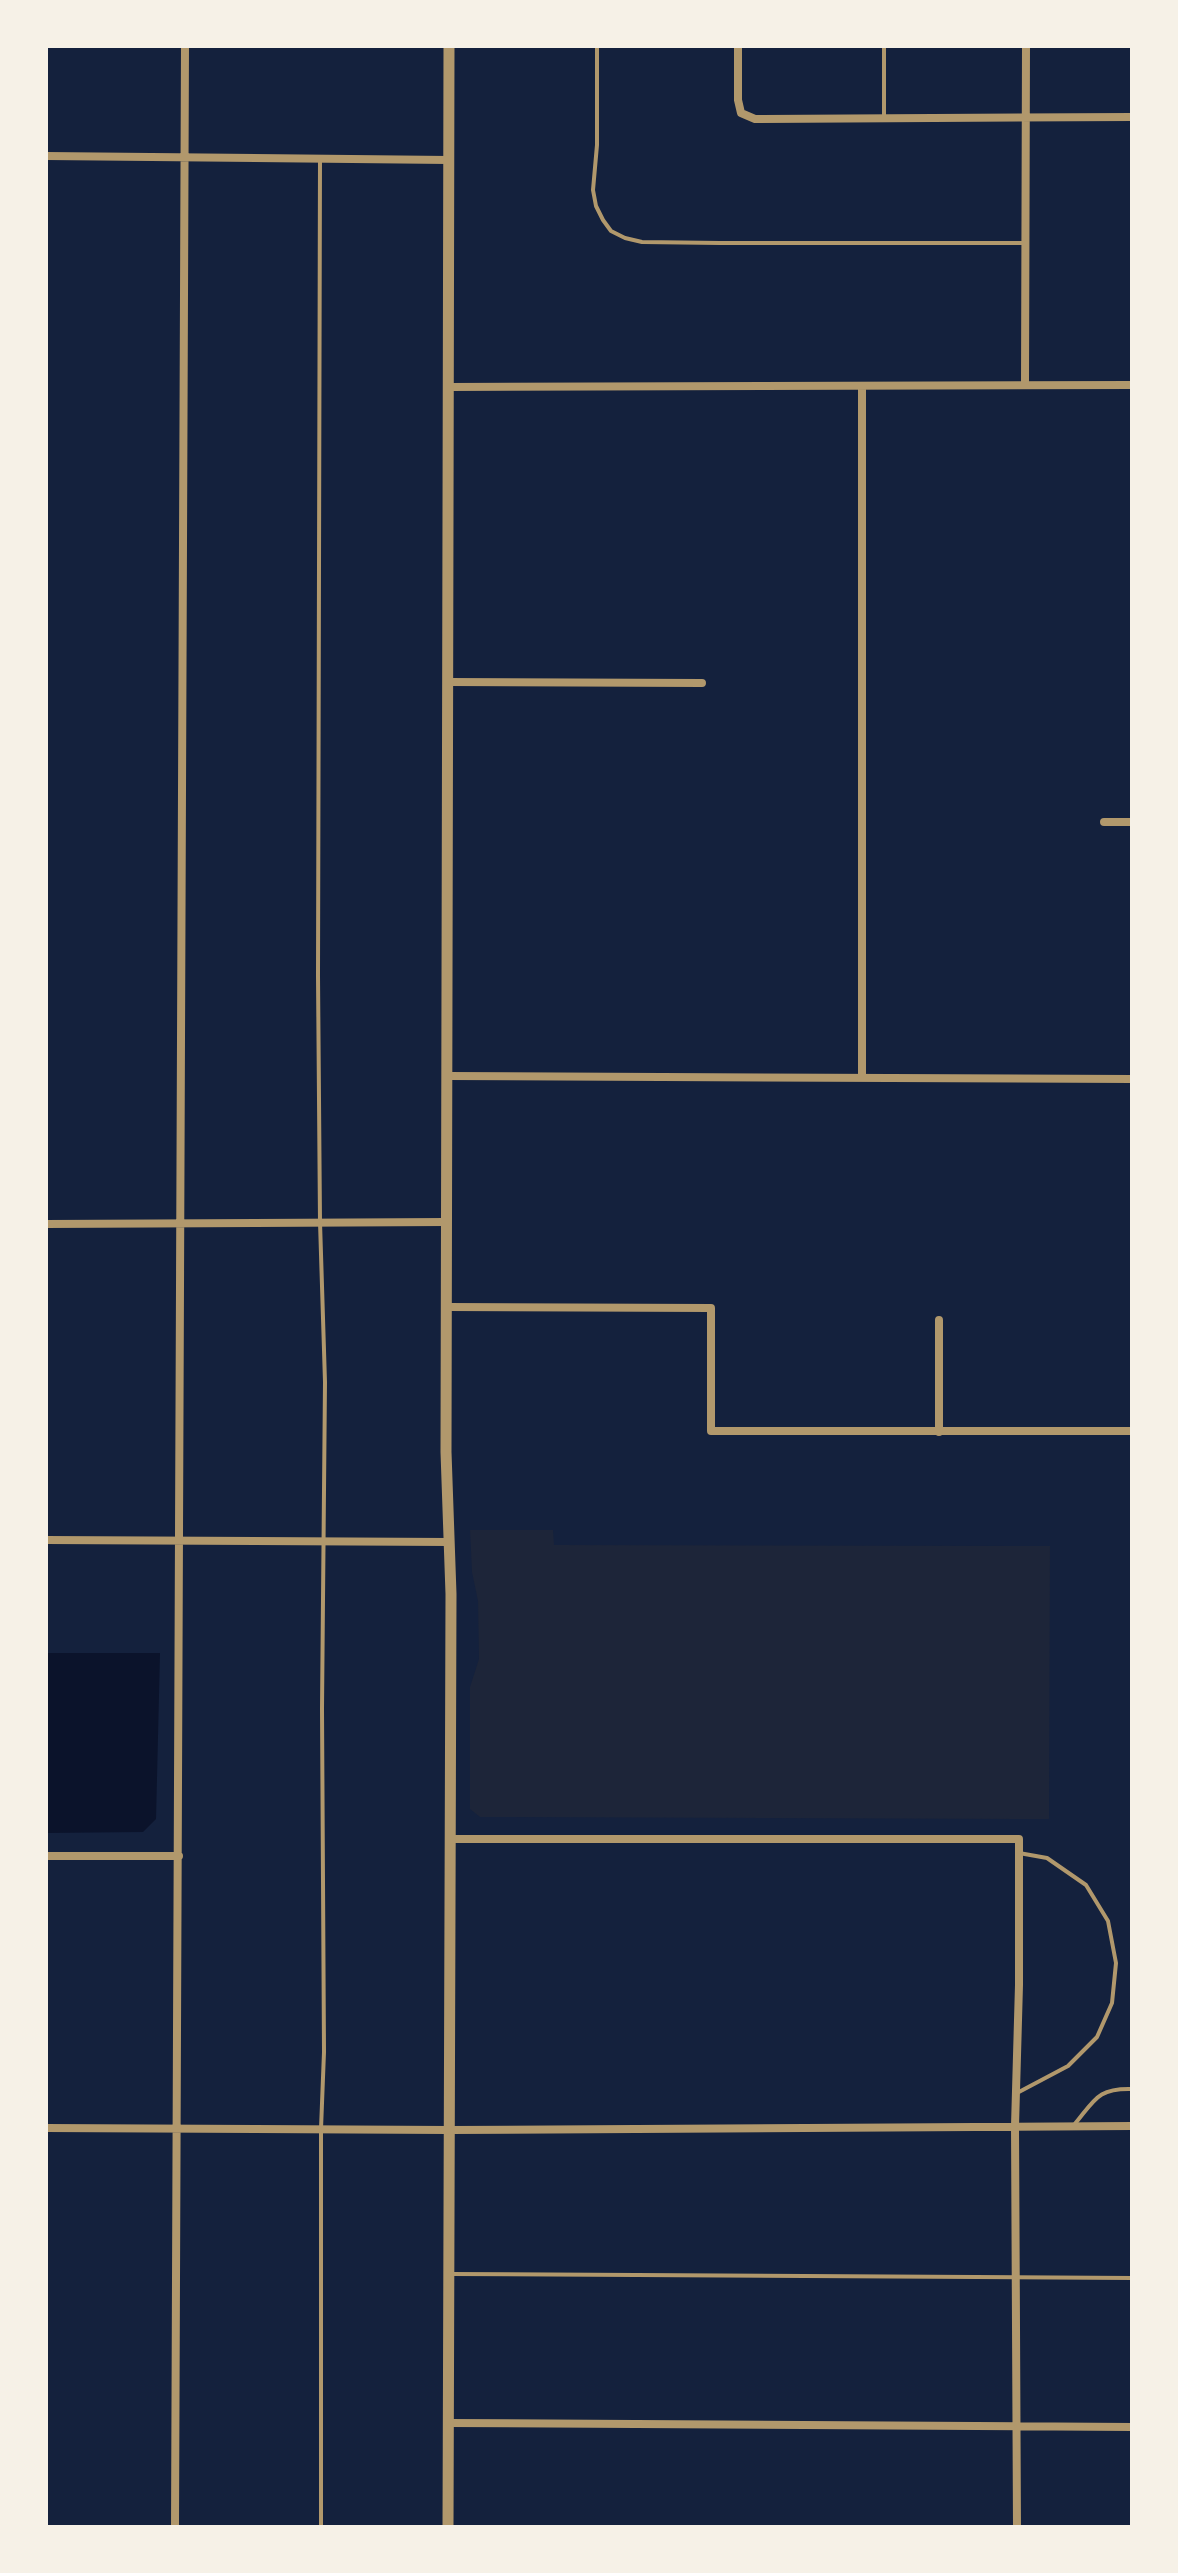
<svg xmlns="http://www.w3.org/2000/svg" width="1178" height="2573" font-family="'Varela Round',sans-serif">
<style>
.green{fill:#1d2539}
.water{fill:#0b132b}
.lines{fill:none;stroke-linecap:round;stroke-linejoin:round}
.service{stroke:#b1986c;stroke-width:4}
.minor{stroke:#b1986c;stroke-width:8}
.tertiary{stroke:#b1986c;stroke-width:11}
</style>
<rect width="100%" height="100%" fill="#14213d"/>
<path class="green" d="M470,1530H553L554,1545L1050,1546L1049,1819L480,1817L470,1809V1687L479,1659L478,1601L472,1572Z"/>
<path class="water" d="M46,1653H160L156,1819L143,1832L46,1833Z"/>
<g class="lines">
<path class="service" d="M597,46V145L593,190L596,206L603,220L611,231L625,238L642,242L720,243H1023
M884,118V46
M320,158L318,976L320,1222L325,1382L322,1709L324,2052L321,2129V2527
M1017,2093L1068,2066L1097,2037L1112,2003L1116,1963L1108,1921L1086,1885L1047,1858L1019,1853
M1074,2125C1095,2100 1097,2088 1132,2089
M450,2274L1132,2278"/>
<path class="minor" d="M738,46V100L741,113L755,119L1132,117
M46,156L449,160
M1025,385L1026,46
M862,386V1077
M449,387L1132,385
M448,682L702,683
M1104,822H1132
M447,1076L1132,1079
M46,1224L446,1222
M447,1307L711,1308V1431H1132
M939,1320V1432
M46,1540L450,1542
M450,1839H1019V1985L1015,2126L1017,2527
M46,1856H179
M46,2128L449,2130L1132,2126
M448,2423L1132,2427
M175,2527L185,46"/>
<path class="tertiary" d="M448,2527L451,1594L446,1452L449,46"/>
</g>
<rect width="1178" height="2573" fill="none" stroke="#f6f1e7" stroke-width="96"/>
</svg>
